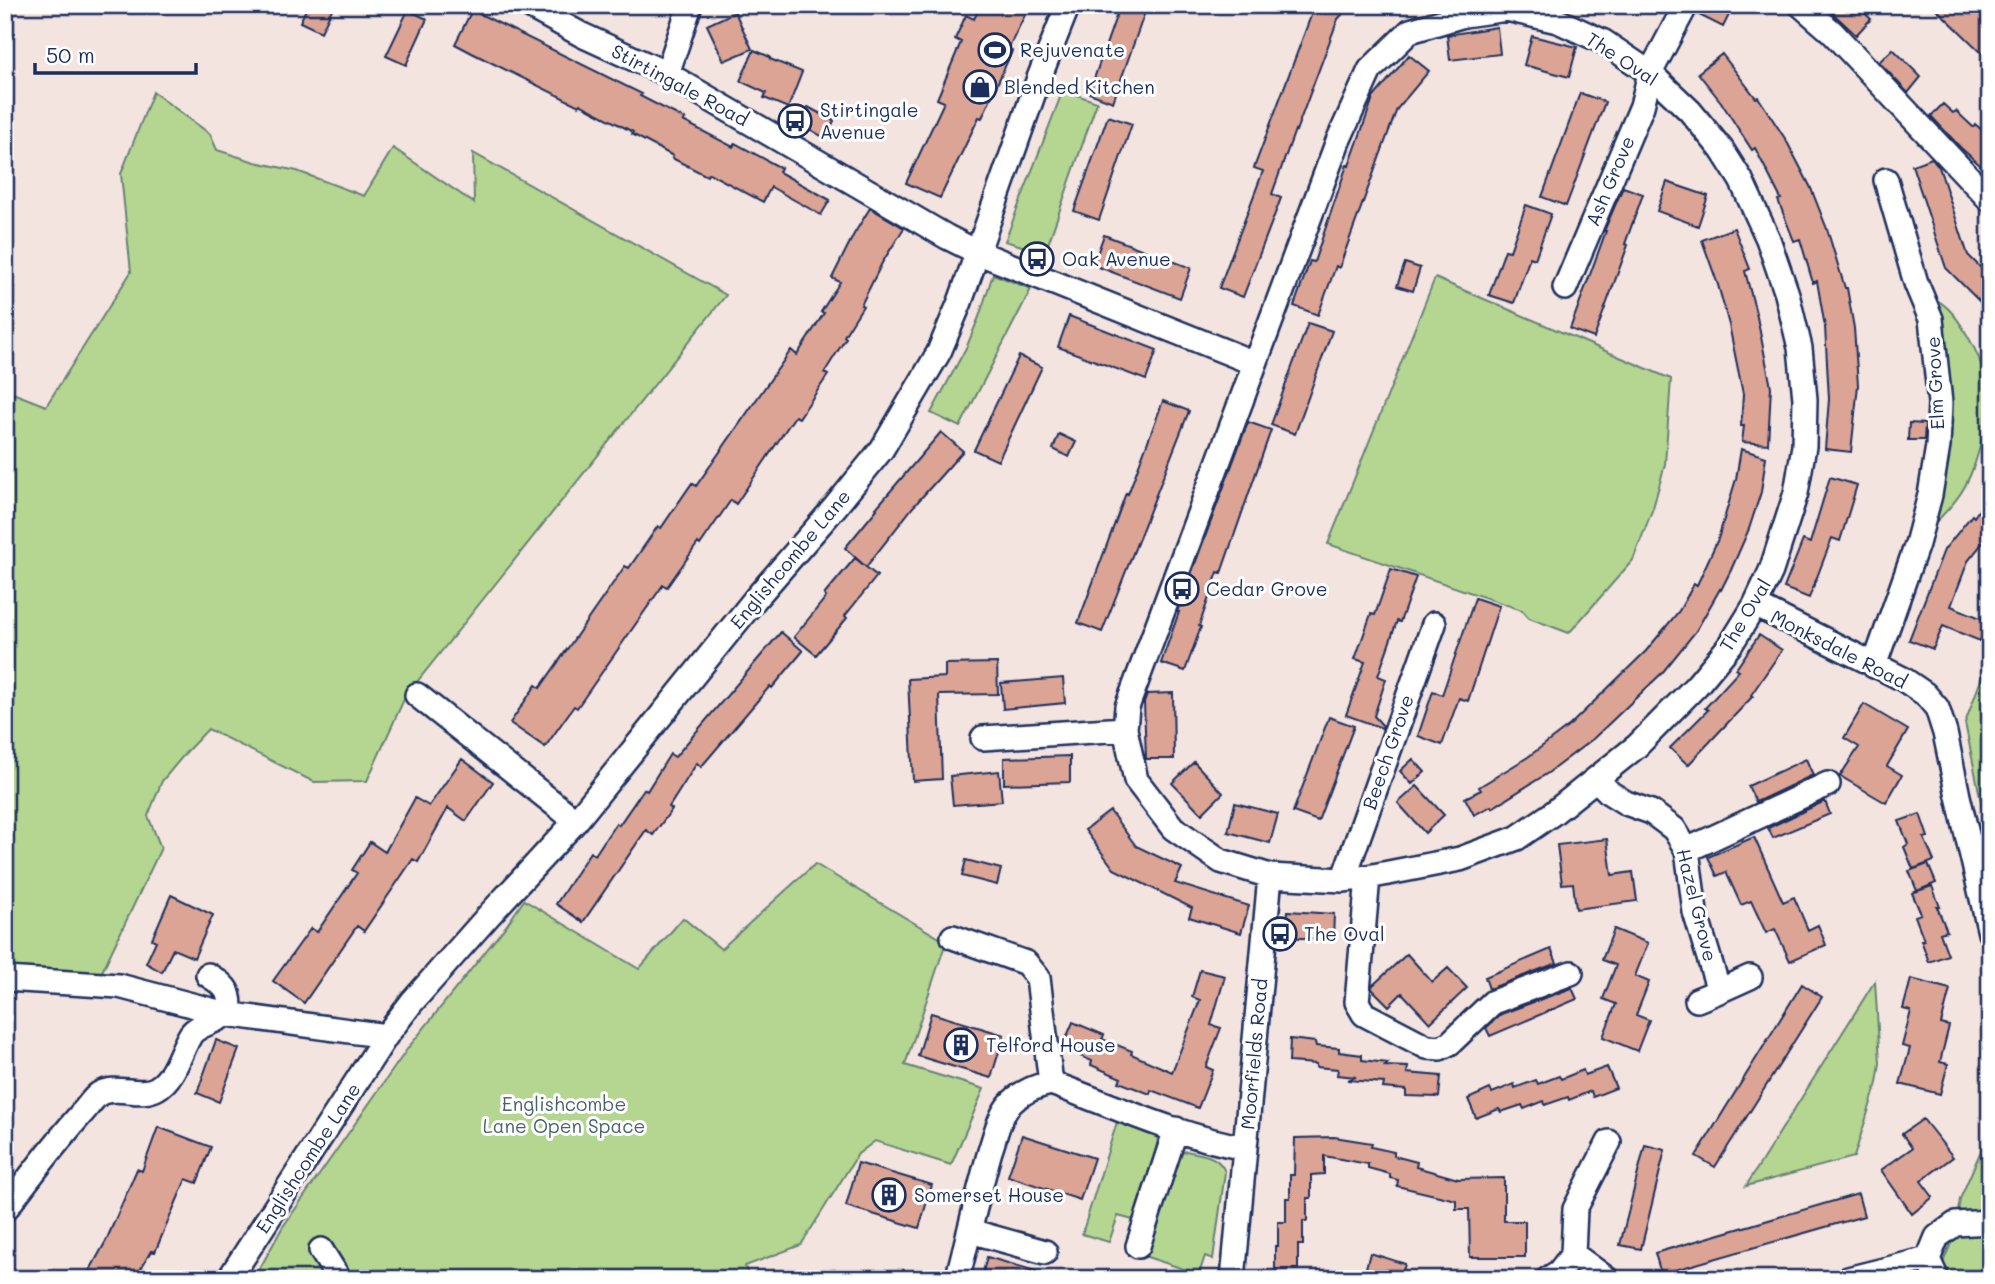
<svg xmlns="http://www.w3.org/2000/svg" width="1995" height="1284" font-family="Mali,sans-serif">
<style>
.green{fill:#b5d690;stroke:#688277;stroke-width:2}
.building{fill:#dca494;stroke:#1b2f5e;stroke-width:2}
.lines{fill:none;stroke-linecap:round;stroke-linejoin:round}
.minor-casing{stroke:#1b2f5e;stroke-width:28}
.minor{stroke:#fff;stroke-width:23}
.labels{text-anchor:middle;stroke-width:6;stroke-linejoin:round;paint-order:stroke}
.poi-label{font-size:19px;fill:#1b2f5e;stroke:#fff;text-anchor:start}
.street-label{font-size:19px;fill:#1b2f5e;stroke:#fff}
.park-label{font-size:19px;fill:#49616d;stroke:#fff}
</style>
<rect width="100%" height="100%" fill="#f4e4df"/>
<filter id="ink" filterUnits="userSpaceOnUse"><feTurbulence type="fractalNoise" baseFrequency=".0143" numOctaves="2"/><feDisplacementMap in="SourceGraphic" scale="14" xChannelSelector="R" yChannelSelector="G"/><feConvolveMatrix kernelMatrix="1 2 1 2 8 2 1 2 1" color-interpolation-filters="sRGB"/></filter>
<g filter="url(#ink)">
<path class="green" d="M1063,90L1097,102L1045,253L1005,241Z
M153,92L210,134L217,150L255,162L297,171L364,196L393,148L474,203L473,153L726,295L405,697L367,781L314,782L208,729L188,750L162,781L148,816L161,848L98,980L5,968V390L46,406L131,272L121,174Z
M993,274L1031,289L960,427L931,413L967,346L979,317Z
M1435,278L1671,379L1665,464L1653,508L1633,560L1569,633L1529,618L1522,610L1328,544Z
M1929,297C1945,301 1958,319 1966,333C1975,348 1983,365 1986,382C1991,412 1979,460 1965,486C1957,501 1943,515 1931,527L1949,392L1948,363L1942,326Z
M1990,655V846L1965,723Z
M815,864L946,942L905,1065L984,1089L951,1165L875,1141L858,1154L801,1245L745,1266L749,1279H254L282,1228L408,1048L506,926L524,900L639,969L683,918L721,949Z
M1875,981L1880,1063L1877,1083L1854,1157L1746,1186Z
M1117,1122L1152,1133L1158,1139L1156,1149L1133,1220L1118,1216L1109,1242L1082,1234Z
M1986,1139L1990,1171V1279H1946L1941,1267L1954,1236L1960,1199Z
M1186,1151C1203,1155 1219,1155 1225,1172L1213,1259L1205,1256L1199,1274L1144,1256L1175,1161L1179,1154Z"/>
<path class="building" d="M308,5H334L321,32L300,22Z
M981,5H1030L1008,49L1012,51L982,118L979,117L940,198L906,183L944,102L937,99L961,42L955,39L966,15L974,19Z
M1120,5H1134L1146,9L1113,102L1089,93Z
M1315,5H1351L1338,19L1296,131L1295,130L1272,194L1281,198L1243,297L1219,288L1263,171L1254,168Z
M1700,5H1734L1723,27L1697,14Z
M1824,5H1856L1871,19L1856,35Z
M1932,5H1990V61L1952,24Z
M408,10L427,19L406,65L386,56Z
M472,10L642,94L640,96L685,119L683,121L733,147L735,143L781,168L779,172L830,200L821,215L771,187L763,202L709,173L707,176L672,158L673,156L632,134L633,132L580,104L579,106L472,53L455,44Z
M735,12L752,49L724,61L707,25Z
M1497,27L1500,54L1450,60L1447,35Z
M1532,36L1577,47L1569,77L1524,65Z
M1893,49L1921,77L1908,93L1879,62Z
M754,50L770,57V59L802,72L788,108L764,98L766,93L740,81Z
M1722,54L1756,98L1758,97L1786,140L1810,186L1827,229L1845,288H1847L1854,328L1858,385L1851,452L1825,449L1829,399L1825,327L1817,281L1813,283L1800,239L1794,241L1778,200L1781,199L1755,148L1752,150L1721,102L1698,73Z
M1409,55L1429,71L1397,109L1339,268L1336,266L1318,315L1294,306L1310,261L1314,262L1347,165L1349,166L1373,98Z
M1580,93L1605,102L1566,206L1542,197Z
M1943,104L1953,113L1956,111L1973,127L1975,124L1990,137V174L1961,148L1931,116Z
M808,107L834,121L825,138L799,123Z
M1108,116L1132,124L1099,220L1074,211Z
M1932,158L1939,167L1968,255L1990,277V312L1946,268L1912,165Z
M1667,182L1708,196L1698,226L1657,211Z
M1623,187L1643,194L1625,244L1628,245L1594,338L1570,329L1606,231H1604Z
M1526,205L1551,214L1535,259L1530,257L1514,303L1489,295L1505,250L1510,251Z
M870,208L904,228L882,263L861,305L863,306L844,336L846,338L824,373L828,375L799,418L795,416L736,504L731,500L700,545L698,543L667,587L663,585L577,708L574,706L545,747L510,723L536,685L540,688L625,566L629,568L658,526L661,528L692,483L696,486L791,350L797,355L824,313L821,312L840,282L832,278L854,234Z
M1734,228L1750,269L1745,271L1757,317L1771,387L1768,444L1742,442L1744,426H1741L1743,394L1729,325L1718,285L1702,240Z
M1104,235L1191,268L1180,298L1093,265Z
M1405,263L1420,268L1413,291L1397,286Z
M1069,316L1157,350L1146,380L1058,347Z
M1308,323L1332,331L1295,434L1271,425Z
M1019,356L1042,367L998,461L974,450Z
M1163,401L1189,411L1102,632L1078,623L1126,493L1128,494Z
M1248,422L1271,430L1221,573L1218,572L1199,626L1201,627L1185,671L1161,663L1179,612H1177Z
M1909,423L1925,424L1924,440H1908Z
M941,432L963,451L913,507L866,567L845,548L877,509L876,508Z
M1059,434L1076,442L1069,457L1053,449Z
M1741,449L1766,457L1761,492L1749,529L1731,570L1721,590L1720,589L1696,631L1662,673L1594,738L1548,773L1492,808L1491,806L1474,815L1465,798L1481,790L1479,787L1528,757L1570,725L1646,651L1679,611L1694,584L1697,585L1718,539L1736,479Z
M1830,477L1857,485L1840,541L1832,538L1809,598L1784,588L1803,540L1810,543Z
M1990,494V534L1968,561L1951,606L1988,621L1980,641L1943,626L1933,649L1909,640L1944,550L1972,515L1974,517Z
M855,558L877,576L845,616L847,618L816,655L794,637L826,597L824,595Z
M1391,569L1416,577L1400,622L1397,621L1378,676L1386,679L1374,716L1383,726L1382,728L1346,715L1365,662L1355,659L1371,614L1375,615Z
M1475,598L1499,606L1468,701L1459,698L1442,745L1418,736L1433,691L1442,695Z
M781,632L803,651L772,688L770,686L701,767L697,763L669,807L672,809L653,835L646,830L583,922L556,904L590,852L595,855L616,823L619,825L644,789L647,791L670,754L675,757Z
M1759,635L1782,650L1751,695L1753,696L1688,765L1670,748L1708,710L1705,708L1739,671L1736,669Z
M997,663L998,694L939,695L942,779L913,781L908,679L945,677V664Z
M1063,678L1065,703L1003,709L1001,683Z
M1173,693L1174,759H1146L1144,702L1147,694Z
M1864,704L1908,730L1887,766L1902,775L1886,803L1840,776L1859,747L1844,738Z
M1329,717L1354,726L1318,821L1293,812Z
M1070,756V782L1004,784V758Z
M462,759L493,782L466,821L448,808L418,862L413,859L364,931L357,926L304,1003L273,981L311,928L317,932L357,873L352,870L370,842L385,852L415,798L429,806Z
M1413,759L1425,772L1412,784L1400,771Z
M1806,759L1813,775L1756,802L1748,786Z
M1194,762L1223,793L1202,814L1172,783Z
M999,771L1002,801L953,805L950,776Z
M1417,786L1444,815L1425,833L1398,803Z
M1825,801L1830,814L1773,838L1768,828Z
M1235,803L1278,814L1270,843L1228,832Z
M1110,811L1136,846L1182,868L1175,883L1249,906L1241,933L1189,917L1192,908L1114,869L1085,830Z
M1920,814L1928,837L1924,838L1934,861L1913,869L1904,847L1908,844L1899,821Z
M1754,837L1783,902L1794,897L1808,930L1818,925L1826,945L1790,961L1775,929L1766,933L1751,901L1741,905L1726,872L1717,876L1708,857Z
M1607,839L1612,875L1633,872L1637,901L1576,909L1573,883L1562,884L1557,845Z
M966,860L1001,869L997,885L962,876Z
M1928,864L1936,883L1917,891L1909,871Z
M1932,886L1940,907H1937L1947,931L1940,933L1948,955L1929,962L1921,940H1924L1915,916L1921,914L1912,893Z
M171,895L213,915L194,958L173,949L162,972L146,963L156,941L152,939Z
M1288,911L1334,914L1333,940L1286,937Z
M1614,929L1648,943L1635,976L1649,982L1636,1015L1649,1020L1637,1051L1603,1037L1616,1004L1603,999L1616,965L1602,960Z
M1551,949L1557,963L1489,989L1485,977Z
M1407,954L1432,982L1448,968L1467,988L1430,1023L1402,993L1389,1006L1372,989V986Z
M1200,970L1225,976L1211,1025L1221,1028L1206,1067L1213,1070L1198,1108L1151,1090L1150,1094L1119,1082L1121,1078L1091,1065L1092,1061L1062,1048L1073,1022L1104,1035L1102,1039L1132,1051L1131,1054L1172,1072L1200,1000L1192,997Z
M1911,979L1950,989L1941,1024L1949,1026L1940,1062L1948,1064L1940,1094L1900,1084L1910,1048L1902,1046L1911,1011L1903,1009Z
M1802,984L1822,997L1715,1167L1696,1156Z
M1572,988L1577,999L1490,1036L1486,1028L1501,1014Z
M931,1013L1004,1035L991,1078L918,1056Z
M1290,1039L1315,1042L1316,1046L1339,1048V1052L1362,1055V1060L1388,1063L1385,1066L1408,1067L1407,1073L1441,1076L1439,1097L1406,1096V1090L1383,1088L1384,1083L1348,1080L1356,1077L1337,1075L1338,1069L1316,1067V1064L1289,1062Z
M216,1040L239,1049L219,1102L197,1093Z
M1607,1067L1616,1088L1593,1097L1591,1091L1569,1100L1568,1097L1545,1105L1544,1101L1524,1109L1522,1105L1501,1112L1499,1109L1476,1118L1468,1099L1490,1089L1492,1093L1514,1084L1515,1088L1536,1080L1538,1084L1559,1076L1561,1079L1583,1070L1585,1075Z
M1923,1119L1953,1157L1921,1181L1933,1197L1912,1214L1881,1170L1912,1148L1902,1134Z
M158,1127L211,1147L197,1183L186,1179L155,1252L151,1251L135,1279H85L106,1241L137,1169L142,1171Z
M1022,1135L1094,1158L1080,1200L1008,1176Z
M1334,1137L1372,1143L1371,1147L1394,1152V1156L1417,1162L1416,1167L1458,1179L1504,1178V1221H1525V1257H1470L1469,1209H1456V1200L1397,1186L1398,1180L1390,1178V1174L1368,1168V1164L1324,1156V1174L1311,1175V1198H1307V1221H1303V1245H1298V1269H1275V1246H1278V1222H1286V1198H1290V1175H1294L1295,1138Z
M1645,1145L1665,1150L1641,1249L1620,1245Z
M858,1163L932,1185L919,1228L846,1206Z
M1858,1194L1864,1216L1661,1274L1655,1253Z
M1370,1253L1405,1264L1401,1279H1363Z
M987,1257L1046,1274V1279H981Z"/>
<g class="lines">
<defs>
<path id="minor" d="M527,5L582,35L667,74L947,237L977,252L1254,363
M1801,5L1832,32L1990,200
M1507,9L1558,21L1604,42L1650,73L1690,111L1722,150L1741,180L1768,239L1787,294L1800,348L1805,399L1804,446L1796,493L1771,571L1755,605L1731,644L1697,685L1637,746L1552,814L1517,838L1460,859L1368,877L1343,880L1270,876L1221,861L1173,828L1136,780L1125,729L1127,707L1338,141L1370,70L1410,31L1464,15Z
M667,74L690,5
M1565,288L1642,106L1650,73L1686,5
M1755,605L1903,679L1925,694L1937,708L1945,733L1958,796L1990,933
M1874,666L1917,544L1930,495L1938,446L1940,403L1931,319L1916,283L1886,180
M417,695L576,821
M983,738L1125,729
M1597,780L1610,793L1626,803L1651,812L1674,829L1687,850L1695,912L1719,991L1697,1000
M1687,850L1828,784
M1368,877L1357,1002L1364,1014L1427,1047L1440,1048L1450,1043L1493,1002L1571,973
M1343,880L1434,624
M953,937L1026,963L1038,978L1051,1083
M5,979L119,986L226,1014L386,1036
M1719,991L1750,977
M7,1207C31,1175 55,1144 81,1114C87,1108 93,1098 99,1094C115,1084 141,1098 157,1088C175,1078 180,1051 191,1034C202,1019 235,1023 229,997C227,986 217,981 208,975
M970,1231L1045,1252
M1138,1246L1176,1129
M321,1250L339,1279
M1573,1254L1575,1209L1609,1142
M960,1268C970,1229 979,1190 990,1151C996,1134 999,1115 1012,1102C1023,1091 1036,1086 1051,1083C1114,1106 1178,1136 1245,1148
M229,1279L386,1036L412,1002L490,914L576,821L756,598L835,507L882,449L939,352L960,302L1039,78L1068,5
M1233,1279L1270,876
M1548,1279L1559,1272L1573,1254L1607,1279
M1848,1279L1928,1259
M1937,1279L1928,1259L1937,1237L1955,1224L1990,1222"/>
</defs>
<use href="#minor" class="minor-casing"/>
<use href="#minor" class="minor"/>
</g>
</g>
<defs>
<symbol id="stadium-ring" viewBox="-11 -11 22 22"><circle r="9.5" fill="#fff" stroke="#1b2f5e" stroke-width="1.5"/><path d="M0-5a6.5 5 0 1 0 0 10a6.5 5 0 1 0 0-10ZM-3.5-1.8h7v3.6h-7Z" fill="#1b2f5e"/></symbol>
<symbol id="shop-ring" viewBox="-11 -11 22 22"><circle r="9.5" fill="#fff" stroke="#1b2f5e" stroke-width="1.5"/><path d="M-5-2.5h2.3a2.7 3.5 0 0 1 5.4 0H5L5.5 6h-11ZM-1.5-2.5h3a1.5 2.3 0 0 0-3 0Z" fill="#1b2f5e"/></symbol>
<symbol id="bus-ring" viewBox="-11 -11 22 22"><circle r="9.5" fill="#fff" stroke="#1b2f5e" stroke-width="1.5"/><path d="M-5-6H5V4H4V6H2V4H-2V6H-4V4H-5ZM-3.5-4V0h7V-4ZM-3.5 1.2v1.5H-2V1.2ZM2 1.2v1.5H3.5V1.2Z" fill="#1b2f5e"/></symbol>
<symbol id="building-ring" viewBox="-11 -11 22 22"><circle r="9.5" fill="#fff" stroke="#1b2f5e" stroke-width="1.5"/><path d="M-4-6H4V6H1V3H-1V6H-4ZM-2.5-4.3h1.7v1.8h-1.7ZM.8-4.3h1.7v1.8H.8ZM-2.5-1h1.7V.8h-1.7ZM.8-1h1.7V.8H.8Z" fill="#1b2f5e"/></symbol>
</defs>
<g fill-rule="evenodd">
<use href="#stadium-ring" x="976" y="31" width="38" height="38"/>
<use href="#shop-ring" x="961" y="68" width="38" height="38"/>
<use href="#bus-ring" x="776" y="102" width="38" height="38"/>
<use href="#bus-ring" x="1018" y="240" width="38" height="38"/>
<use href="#bus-ring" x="1163" y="570" width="38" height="38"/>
<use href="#bus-ring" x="1261" y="915" width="38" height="38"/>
<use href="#building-ring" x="942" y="1026" width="38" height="38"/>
<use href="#building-ring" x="870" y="1176" width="38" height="38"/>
</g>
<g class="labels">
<g class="poi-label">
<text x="1020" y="57">Rejuvenate</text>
<text x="1004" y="94">Blended Kitchen</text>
<text x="820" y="117">Stirtingale<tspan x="820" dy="22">Avenue</tspan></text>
<text x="1062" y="266">Oak Avenue</text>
<text x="1206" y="596">Cedar Grove</text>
<text x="1304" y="941">The Oval</text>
<text x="986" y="1052">Telford House</text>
<text x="914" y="1202">Somerset House</text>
</g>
<g class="street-label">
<text transform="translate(1622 59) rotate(33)" y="7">The Oval</text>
<text transform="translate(680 85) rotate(28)" y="7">Stirtingale Road</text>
<text transform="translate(1610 181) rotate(-67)" y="7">Ash Grove</text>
<text transform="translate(1935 383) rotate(-93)" y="7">Elm Grove</text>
<text transform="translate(790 559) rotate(-50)" y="7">Englishcombe Lane</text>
<text transform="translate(1745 615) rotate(-59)" y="7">The Oval</text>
<text transform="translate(1839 649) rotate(27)" y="7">Monksdale Road</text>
<text transform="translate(1388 752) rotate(-71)" y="7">Beech Grove</text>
<text transform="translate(1697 905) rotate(76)" y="7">Hazel Grove</text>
<text transform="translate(1254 1054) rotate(-85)" y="7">Moorfields Road</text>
<text transform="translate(308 1158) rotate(-57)" y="7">Englishcombe Lane</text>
</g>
<g class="park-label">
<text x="564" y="1111">Englishcombe<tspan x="564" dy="22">Lane Open Space</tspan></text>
</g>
</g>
<rect width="1995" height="1284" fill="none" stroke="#fff" stroke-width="28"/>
<rect x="14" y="14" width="1967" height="1256" fill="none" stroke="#1b2f5e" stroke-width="2.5" filter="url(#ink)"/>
<path d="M35 63v10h161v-10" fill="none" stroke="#1b2f5e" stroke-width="3.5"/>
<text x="46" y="63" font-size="21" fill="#1b2f5e" stroke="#ffffff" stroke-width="5" paint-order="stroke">50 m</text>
</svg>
